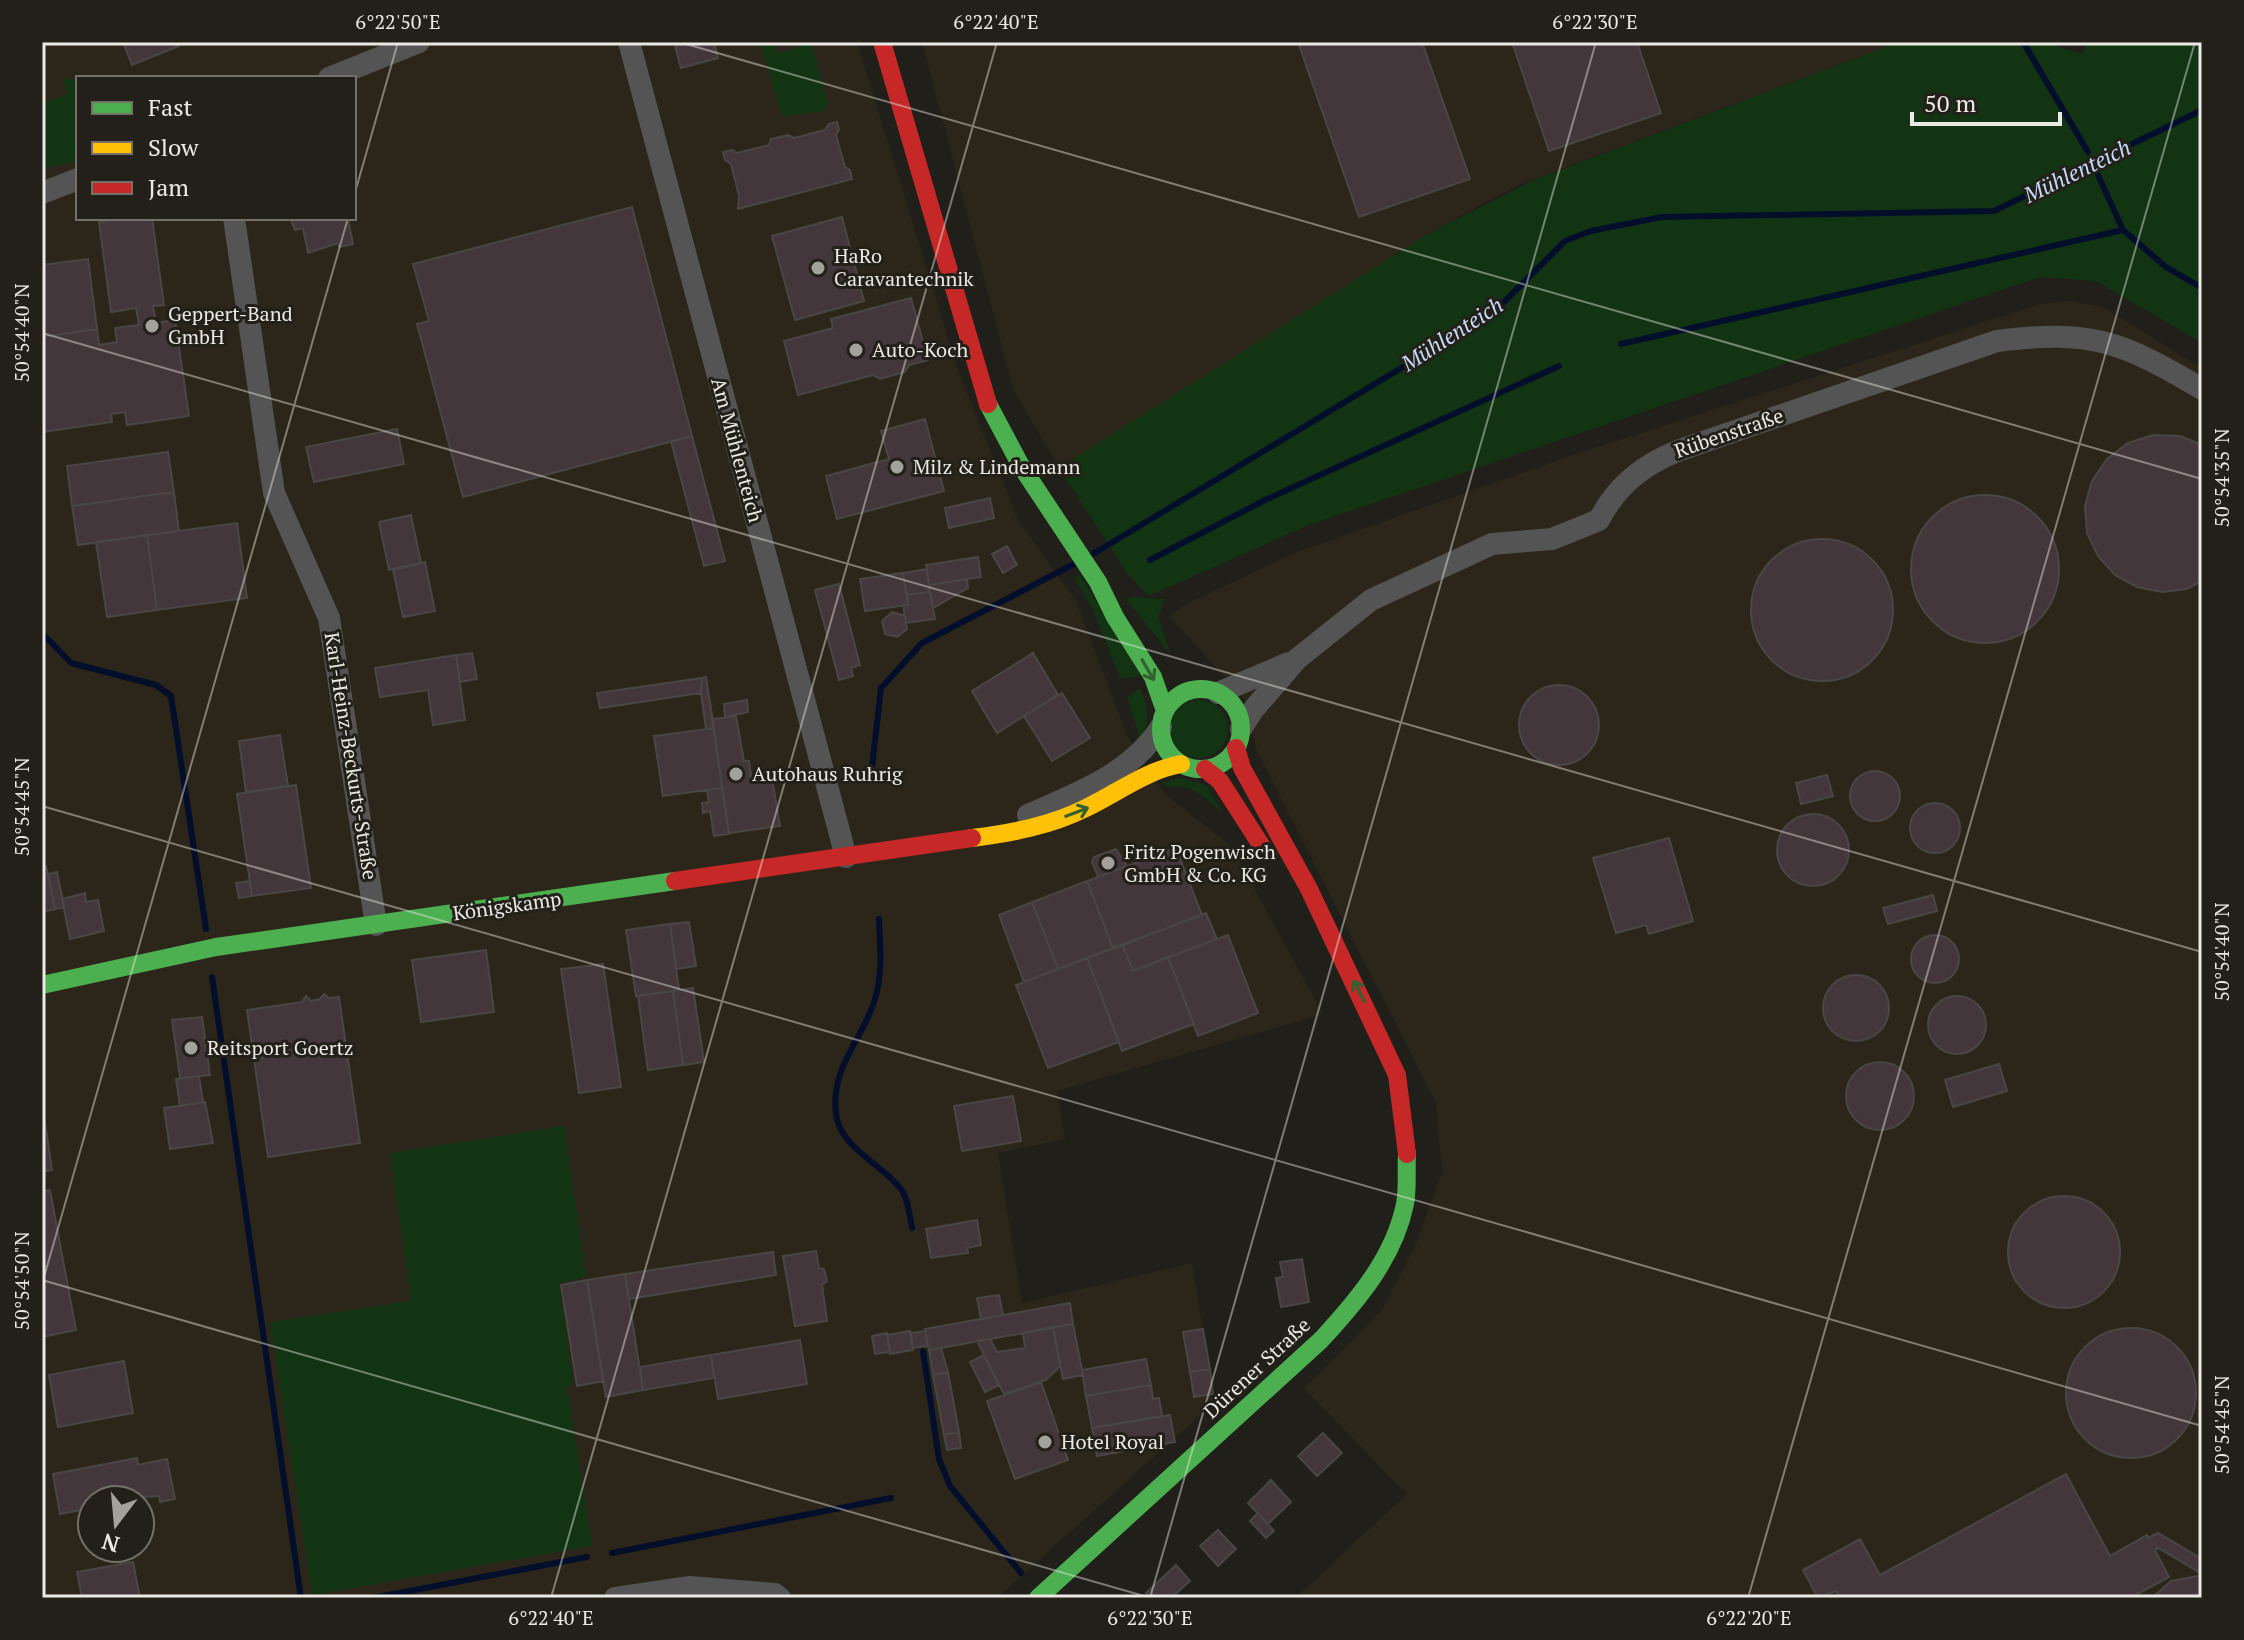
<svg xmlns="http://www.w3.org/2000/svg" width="2244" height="1640" font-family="'PT Serif',serif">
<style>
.built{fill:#2b2619;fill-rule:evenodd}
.green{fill:#133413}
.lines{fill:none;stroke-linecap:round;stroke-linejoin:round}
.stream{stroke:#030e2b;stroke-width:6}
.building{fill:#43373b;stroke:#494745;stroke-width:2}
.street{stroke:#545454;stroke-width:22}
.fast{stroke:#4caf50;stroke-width:18}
.slow{stroke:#ffc107;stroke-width:18}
.jam{stroke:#c62828;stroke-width:18}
.oneway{stroke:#356031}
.ticks{fill:none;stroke:#ebe9e3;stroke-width:2;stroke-opacity:0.45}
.poi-dot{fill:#a4a29d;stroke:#222018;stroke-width:3}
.labels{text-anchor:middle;stroke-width:6;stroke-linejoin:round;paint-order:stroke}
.poi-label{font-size:20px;fill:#ebe9e3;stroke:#222018;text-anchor:start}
.street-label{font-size:20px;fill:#ebe9e3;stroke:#222018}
.water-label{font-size:22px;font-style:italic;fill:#c7dcfb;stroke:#222018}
.neatline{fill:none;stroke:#ebe9e3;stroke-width:3}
.ticks-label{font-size:20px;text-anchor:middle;fill:#ebe9e3}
</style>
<rect width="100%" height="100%" fill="#201f1a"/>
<path class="built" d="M42,42H857L959,373L1018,520L1076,601L1127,735L1165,794L1231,846L1323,1014L1057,1091L1065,1139L998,1153L1022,1303L1192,1263L1215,1402L997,1598H42ZM78,78H354V218H78ZM92,1500H140V1548H92Z
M922,42H1899L1519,185L1486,202L1426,235L1059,468L1013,389Z
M2069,301L2103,307L2202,368V1598H1295L1407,1494L1304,1389L1382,1310L1416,1244L1442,1172L1436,1103L1256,749L1245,700L1170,617L1184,605L1294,553L1573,455L2040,304Z"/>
<path class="green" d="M760,42H773L778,53L799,47V42H811L828,104L824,111L782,117Z
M1899,42H2043L2082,54L2087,42H2202V343L2096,281L2041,277L1309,525L1149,596L1127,573L1059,468L1426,235L1534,180Z
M62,79H78V162L42,168V104L68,94Z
M1080,575L1141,676L1121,679L1092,608L1075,579Z
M1133,597L1165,599L1158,617L1171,655L1126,599Z
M1140,688C1150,710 1151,725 1136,745L1138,732L1127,697Z
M1170 729a29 29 0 1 1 58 0a29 29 0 1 1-58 0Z
M1182,778L1206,785L1222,812C1203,797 1192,783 1167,787L1162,782Z
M564,1126L586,1277L559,1283L573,1384L567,1386L592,1546L312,1595L270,1322L411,1301L390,1153Z"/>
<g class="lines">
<path class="stream" d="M2023,42L2088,152
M2098,175L2123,230L2166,267L2202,288
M1621,344L2123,230
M1093,554L1494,312L1565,241L1591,231L1662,217L1994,211L2202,110
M1150,560L1265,500L1559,366
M42,633L71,663L156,685L171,696L206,929
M871,776L881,688L922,643L1076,563
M879,919C880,947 883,972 875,999C864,1038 830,1066 836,1114C840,1149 885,1165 903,1192C908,1201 910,1217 912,1228
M212,977L301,1598
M923,1351L939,1459L950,1486L1021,1573
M612,1553L891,1498
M373,1598L587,1557"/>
</g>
<path class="building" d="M123,42H177L179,46L132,65Z
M674,42H714L718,58L681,68Z
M1298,42H1422L1470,179L1359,217Z
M1512,42H1637L1661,113L1549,151Z
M837,122L839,130L836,135L845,167L850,170L852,179L738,209L739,196L731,164L725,160L723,152L732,150L737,153L769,145L771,139L788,135L794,138L825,130L829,124Z
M632,207L692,436L463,497L417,324L429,321L413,264Z
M842,217L864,301L795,320L772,236Z
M126,218H152L164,305L153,306L156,323L175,320L189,416L127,425L125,412L111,414L112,422L42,432V337L97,329L99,345L117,342L115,328L139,325L136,308L111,312L99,222Z
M290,218H352L348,219L353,244L339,247L338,243L308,253L303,228L295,230Z
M88,259L97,329L42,337V265Z
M911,298L928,360L909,365L905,372L880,379L873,375L798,395L784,341L833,328L831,319Z
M925,419L944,491L837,519L826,476L889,459L881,431Z
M397,429L404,464L314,482L306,447Z
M2153,435L2180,436L2202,445V581L2187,589L2162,592L2137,587L2115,575L2098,556L2087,533L2085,506L2092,481L2107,459L2128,443Z
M692,436L725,561L704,566L671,441Z
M168,452L174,492L72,506L67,466Z
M174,492L179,531L78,545L72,506Z
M1911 569a74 74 0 1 1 148 0a74 74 0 1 1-148 0Z
M990,498L994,518L949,528L945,508Z
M411,515L421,563L389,570L379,522Z
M237,523L247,598L157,610L147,535Z
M147,535L157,610L107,617L96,542Z
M1751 610a71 71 0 1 1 142 0a71 71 0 1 1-142 0Z
M1007,546L1017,565L1003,573L992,554Z
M978,557L981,577L929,585L926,565Z
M425,562L435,611L403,617L393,570Z
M927,569L930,592L907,595L903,573Z
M903,573L908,605L865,611L860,579Z
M967,579L968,588L933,608L929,585Z
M839,584L860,665L851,668L853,676L839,680L815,590Z
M930,592L935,619L906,623L903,605H908L907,595Z
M892,612L905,616L907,629L897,637L885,634L882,621Z
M472,653L477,679L460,682L456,655Z
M1033,653L1058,695L997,733L972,691Z
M456,655L465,720L433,725L428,690L380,697L375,668Z
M706,677L714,728L706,729L701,693L702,678Z
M702,678L701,693L600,708L597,693Z
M1519 725a40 40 0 1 1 80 0a40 40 0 1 1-80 0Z
M1062,693L1090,738L1052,761L1024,716Z
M747,700L748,712L725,717L724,704Z
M736,716L744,761H749L751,776L771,772L780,826L729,833L712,719Z
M714,728L722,788L663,796L654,736Z
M280,735L288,786L246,792L239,741Z
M1850 796a25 25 0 1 1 50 0a25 25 0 1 1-50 0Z
M1827,775L1833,796L1801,804L1796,783Z
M296,785L311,888L252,896L237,794Z
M722,788L729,834L714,836L710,811L703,813L702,803L709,802L707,790Z
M1910 828a25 25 0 1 1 50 0a25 25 0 1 1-50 0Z
M1777 850a36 36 0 1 1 72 0a36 36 0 1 1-72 0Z
M1669,838L1693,921L1649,934L1646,925L1616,933L1593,858Z
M1176,848L1202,915L1113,948L1087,881Z
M1116,849L1127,866L1098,877L1092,862L1094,857Z
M46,866L55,909L42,912V867Z
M57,872L64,907L55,909L48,874Z
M250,881L252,896L239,898L236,883Z
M1087,881L1113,948L1058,969L1032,902Z
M85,893L86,902L98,900L104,931L70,939L62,899Z
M1933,895L1937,911L1888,924L1883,908Z
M1032,902L1058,969L1024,982L999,915Z
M1206,913L1217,939L1133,971L1123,945Z
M689,922L696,966L676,969L670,924Z
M670,924L679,990L636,996L626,930Z
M1228,935L1258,1013L1198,1036L1168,957Z
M1911 959a24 24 0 1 1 48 0a24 24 0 1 1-48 0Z
M1123,945L1133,971L1168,957L1194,1024L1122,1051L1087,958Z
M486,950L494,1012L421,1022L412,960Z
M1087,958L1119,1042L1048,1068L1016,985Z
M603,964L621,1087L579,1093L561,969Z
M1823 1008a33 33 0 1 1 66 0a33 33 0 1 1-66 0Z
M693,988L704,1062L683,1065L673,991Z
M673,991L683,1065L648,1070L638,996Z
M324,994L329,998L339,997L360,1143L268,1157L247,1010L302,1002L306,996L311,1001L320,999Z
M1928 1025a29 29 0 1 1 58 0a29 29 0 1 1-58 0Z
M202,1017L210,1075L180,1078L172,1020Z
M1846 1096a34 34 0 1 1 68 0a34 34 0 1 1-68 0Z
M1999,1064L2007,1091L1953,1107L1945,1080Z
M199,1076L203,1102L180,1106L176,1079Z
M1013,1096L1021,1141L962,1151L954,1106Z
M42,1102L52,1170L42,1172Z
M205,1102L213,1143L170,1149L164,1108Z
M50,1190L76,1330L42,1337V1191Z
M2008 1252a56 56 0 1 1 112 0a56 56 0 1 1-112 0Z
M977,1220L981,1245L967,1248L968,1253L931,1258L926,1229Z
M816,1251L819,1268L824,1269L827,1281L822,1285L827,1321L795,1326L783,1256Z
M773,1252L776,1275L629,1299L625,1274Z
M1302,1259L1309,1302L1281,1307L1276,1278L1283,1277L1280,1262Z
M625,1274L643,1390L606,1397L587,1280Z
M587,1280L603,1381L577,1386L561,1285Z
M999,1295L1003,1315L981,1319L977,1298Z
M1070,1303L1073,1324L929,1350L925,1329Z
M1073,1324L1083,1375L1063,1379L1053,1327Z
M1053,1327L1060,1366L1046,1380L1004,1394L977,1341L990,1339L997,1352L1025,1348L1023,1333Z
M2066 1393a65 65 0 1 1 130 0a65 65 0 1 1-130 0Z
M1203,1329L1210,1369L1190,1372L1183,1332Z
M910,1331L913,1350L890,1354L887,1335Z
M925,1331L928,1346L913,1348L911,1333Z
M887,1333L890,1352L875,1354L872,1336Z
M800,1340L807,1384L718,1399L711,1355Z
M941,1348L948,1372L933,1375L929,1350Z
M711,1355L714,1378L643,1390L640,1367Z
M984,1355L999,1385L985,1392L970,1362Z
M1146,1359L1151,1385L1086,1396L1082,1370Z
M124,1361L133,1413L58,1427L49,1375Z
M1210,1369L1213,1394L1194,1397L1190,1372Z
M948,1372L959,1432L944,1435L933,1375Z
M1041,1382L1068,1460L1015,1479L987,1401Z
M1151,1385L1153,1399L1159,1398L1162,1416L1092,1428L1086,1396Z
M1170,1415L1175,1442L1097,1456L1092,1428Z
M959,1432L961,1448L947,1450L944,1435Z
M1323,1433L1342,1453L1317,1476L1298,1456Z
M137,1458L138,1465L167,1459L175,1499L160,1502L159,1496L92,1500V1508L60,1514L53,1474Z
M2066,1474L2110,1556L2147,1535L2148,1538L2158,1533L2202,1559V1574L2158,1548L2155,1550L2169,1577L2130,1598H1840L1836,1591L1818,1598L1803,1570L1860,1539L1880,1575Z
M1271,1480L1291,1502L1268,1524L1248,1503Z
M1258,1513L1274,1531L1266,1538L1250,1521Z
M1218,1530L1236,1549L1218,1566L1200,1546Z
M133,1562L140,1598H82L77,1572Z
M1176,1565L1190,1581L1171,1598H1150L1146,1593Z
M2198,1576L2202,1577V1598H2152L2171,1581Z"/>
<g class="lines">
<path class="street" d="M629,42L846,857
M329,78L419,42
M42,193L78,179
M234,218L274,493L329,618L376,925
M1218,693L1289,663
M1241,729L1253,710L1297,659L1371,600L1492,544L1552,539L1599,520C1617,485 1644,464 1680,450L1997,341C2091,329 2121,341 2202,389
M1028,815C1077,793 1131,774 1161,727
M615,1598L690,1587L775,1594L780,1598"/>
<path class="fast" d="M988,404L1021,466L1098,582L1115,617L1153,677L1165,711
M1161 729a40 40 0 1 1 80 0a40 40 0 1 1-80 0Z
M42,985L216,947L675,881
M1038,1598L1321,1340C1357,1301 1394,1258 1405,1204C1408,1188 1406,1170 1407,1154"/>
<path class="slow" d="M972,838C1011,833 1050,826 1086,808C1117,793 1147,770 1181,764"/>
<path class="jam" d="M882,42L988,404
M1236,748L1242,768L1309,889L1397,1075L1407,1154
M1205,769L1220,781L1261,845
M675,881L972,838"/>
</g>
<defs><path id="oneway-shaft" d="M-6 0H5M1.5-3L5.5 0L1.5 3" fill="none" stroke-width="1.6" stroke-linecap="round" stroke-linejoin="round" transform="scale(2)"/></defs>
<g class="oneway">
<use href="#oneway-shaft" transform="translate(1148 670) rotate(60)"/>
<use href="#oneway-shaft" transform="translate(1077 812) rotate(-21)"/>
<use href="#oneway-shaft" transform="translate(1359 991) rotate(-116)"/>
</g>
<path class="ticks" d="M679,42L2202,479M354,196L398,42M42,333L2202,952M42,806L2202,1426M42,1280L1151,1598M42,1284L348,218M551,1598L997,42M1150,1598L1596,42M1748,1598L2195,42"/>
<g class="poi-dot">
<circle cx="818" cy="268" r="8"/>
<circle cx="152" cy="326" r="8"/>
<circle cx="856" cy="350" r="8"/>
<circle cx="897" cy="467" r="8"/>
<circle cx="736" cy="774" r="8"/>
<circle cx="1108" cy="863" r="8"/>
<circle cx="191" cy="1048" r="8"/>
<circle cx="1045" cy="1442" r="8"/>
</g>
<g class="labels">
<g class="poi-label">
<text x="834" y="263">HaRo<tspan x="834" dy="23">Caravantechnik</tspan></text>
<text x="168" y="321">Geppert-Band<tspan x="168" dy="23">GmbH</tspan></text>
<text x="872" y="357">Auto-Koch</text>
<text x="913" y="474">Milz &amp; Lindemann</text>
<text x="752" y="781">Autohaus Ruhrig</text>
<text x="1124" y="859">Fritz Pogenwisch<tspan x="1124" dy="23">GmbH &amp; Co. KG</tspan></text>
<text x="207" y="1055">Reitsport Goertz</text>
<text x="1061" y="1449">Hotel Royal</text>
</g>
<g class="street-label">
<text transform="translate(1729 433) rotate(-19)" y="7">Rübenstraße</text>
<text transform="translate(737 450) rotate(75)" y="7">Am Mühlenteich</text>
<text transform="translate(351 756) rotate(81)" y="7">Karl-Heinz-Beckurts-Straße</text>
<text transform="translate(507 906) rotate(-8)" y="7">Königskamp</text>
<text transform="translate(1257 1368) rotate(-43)" y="7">Dürener Straße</text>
</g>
<g class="water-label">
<text transform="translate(2077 171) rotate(-26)" y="8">Mühlenteich</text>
<text transform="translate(1452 334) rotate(-33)" y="8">Mühlenteich</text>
</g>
</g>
<rect width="2244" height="1640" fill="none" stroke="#222018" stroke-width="88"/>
<rect x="76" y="76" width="280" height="144" fill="#222018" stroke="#727069" stroke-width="2"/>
<rect x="92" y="102" width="40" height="12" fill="#4caf50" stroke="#727069" stroke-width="2"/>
<text x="148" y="116" font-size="24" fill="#ebe9e3">Fast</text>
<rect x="92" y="142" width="40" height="12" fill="#ffc107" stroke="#727069" stroke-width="2"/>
<text x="148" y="156" font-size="24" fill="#ebe9e3">Slow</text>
<rect x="92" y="182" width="40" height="12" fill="#c62828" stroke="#727069" stroke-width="2"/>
<text x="148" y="196" font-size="24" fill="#ebe9e3">Jam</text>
<g transform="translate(116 1524) rotate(196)"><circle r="38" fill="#222018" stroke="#727069" stroke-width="2"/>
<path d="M0-6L14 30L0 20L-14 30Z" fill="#a4a29d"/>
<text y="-12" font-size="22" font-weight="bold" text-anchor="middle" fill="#ebe9e3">N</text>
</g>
<path d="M1912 112v12h148v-12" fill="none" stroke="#ebe9e3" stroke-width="4"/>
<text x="1924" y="112" font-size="24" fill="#ebe9e3" stroke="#222018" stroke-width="6" paint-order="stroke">50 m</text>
<rect x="44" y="44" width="2156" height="1552" class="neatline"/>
<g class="ticks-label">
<text x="398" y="29">6°22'50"E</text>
<text x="996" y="29">6°22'40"E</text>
<text x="1595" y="29">6°22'30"E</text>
<text transform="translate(22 333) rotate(-90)" y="7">50°54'40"N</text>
<text transform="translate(2222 478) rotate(-90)" y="7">50°54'35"N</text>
<text transform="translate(22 807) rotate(-90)" y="7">50°54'45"N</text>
<text transform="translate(2222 952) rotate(-90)" y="7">50°54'40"N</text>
<text transform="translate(22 1281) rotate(-90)" y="7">50°54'50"N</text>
<text transform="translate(2222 1425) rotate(-90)" y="7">50°54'45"N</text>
<text x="551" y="1625">6°22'40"E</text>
<text x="1150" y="1625">6°22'30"E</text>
<text x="1749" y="1625">6°22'20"E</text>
</g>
</svg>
